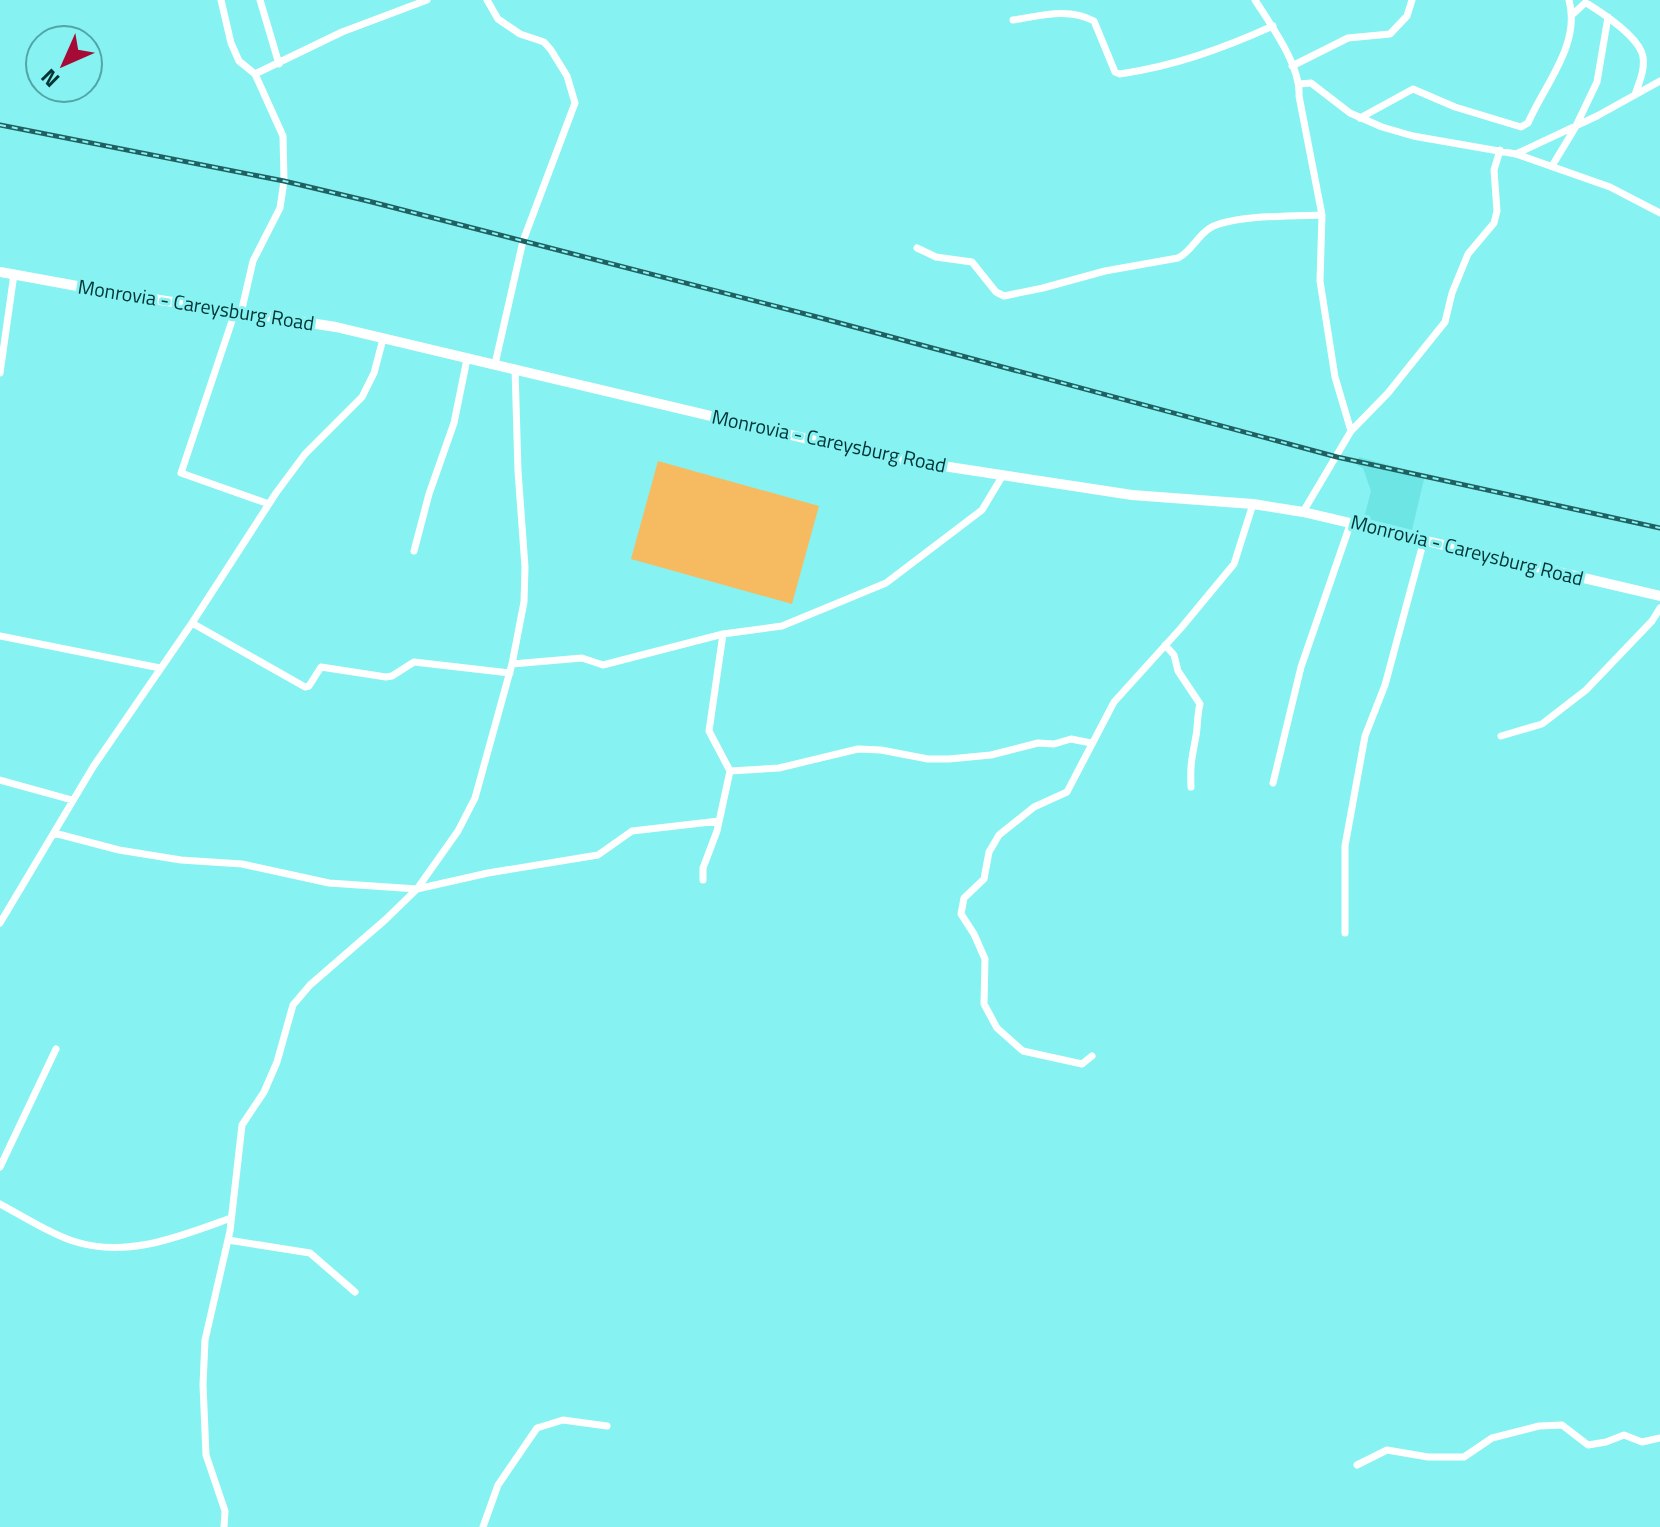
<svg xmlns="http://www.w3.org/2000/svg" width="1660" height="1527" font-family="'Titillium Web',sans-serif">
<style>
.built{fill:#6de5e5}
.pitch{fill:#f6bb61}
.lines{fill:none;stroke-linecap:round;stroke-linejoin:round}
.minor{stroke:#fff;stroke-width:7}
.secondary{stroke:#fff;stroke-width:10}
.rail-casing{stroke:#206061;stroke-width:5}
.rail{stroke:#87f2f2;stroke-width:2;stroke-dasharray:6;stroke-linecap:butt}
.labels{text-anchor:middle;stroke-width:6;stroke-linejoin:round;paint-order:stroke}
.street-label{font-size:20px;fill:#013435;stroke:#87f2f2}
</style>
<rect width="100%" height="100%" fill="#87f2f2"/>
<path class="built" d="M1359,457L1425,475L1412,530L1364,518L1371,491L1363,468L1357,465Z"/>
<path class="pitch" d="M658,461L819,506L792,604L631,559Z"/>
<g class="lines">
<path class="minor" d="M221,0L231,43L239,61L255,74
M260,0L279,64
M487,0L498,19L520,34L544,42L551,50L567,76L575,103L523,241L495,364
M1255,0C1271,25 1301,66 1299,96L1322,215L1320,281L1335,377L1351,431L1303,512
M1573,14L1585,3L1588,4C1604,14 1640,38 1643,57C1645,71 1639,82 1635,95
M1013,20C1040,16 1068,7 1094,21L1115,72L1120,74C1174,66 1222,49 1273,26
M1292,66L1348,38L1390,34L1407,16L1412,0
M1300,84L1311,83L1350,113L1382,127L1413,136L1516,154L1610,187L1660,213
M1360,118L1413,89L1455,107L1521,127L1528,123C1545,84 1581,44 1569,0
M1516,154L1597,116L1660,81
M1552,166L1575,128L1597,82L1608,17
M917,248L936,257L972,262L996,292L1004,296L1043,288L1105,271L1178,258C1191,252 1197,236 1210,228C1232,215 1295,216 1322,215
M235,312L181,473L269,504
M241,313L253,261L280,208L284,181L283,136L255,74L342,32L427,0
M0,373L14,274
M1351,431L1388,393L1445,322L1452,293L1468,254L1494,223L1497,211L1494,170L1500,150
M414,551L429,494L454,423L467,359
M192,623L305,687L309,686L321,667L386,677L392,676L414,662L510,673
M723,634L709,731L730,771
M0,636L160,668
M1165,645L1174,655L1178,671L1200,704C1197,715 1198,725 1196,736C1192,758 1190,763 1191,787
M512,664L582,658L603,665L723,634L782,626L886,583L982,510L1003,475
M1501,736L1542,724L1586,690L1652,621L1660,608
M0,780L72,800
M1273,783L1301,667L1351,522
M54,833L119,850L181,860L242,864L329,883L417,889L488,873L598,855L632,831L719,821
M703,880V868L717,831L730,771L779,768L858,749L881,750L928,759H949L991,755L1038,743L1054,744L1071,739L1091,743
M0,923L93,767L192,623L276,493L305,454L362,397L374,373L383,339
M1345,933V846L1365,736L1385,685L1424,540
M1092,1056L1082,1064L1023,1051L997,1028L984,1004L985,959L974,934L961,914L964,898L984,879L989,852L999,835L1034,807L1067,792L1114,702L1181,628L1234,564L1253,504
M0,1167L56,1049
M0,1204C23,1216 48,1233 73,1241C127,1259 181,1236 231,1218
M228,1240L310,1253L355,1292
M1357,1465L1387,1450L1428,1457H1464L1492,1438L1539,1426L1562,1425L1588,1445L1606,1442L1624,1435L1642,1442L1660,1438
M224,1527L225,1511L206,1455L203,1385L205,1340L230,1231L242,1125L264,1092L277,1062L293,1005L310,985L385,920L417,889L458,831L475,798L512,664L524,602L525,567L518,471L515,368
M483,1527L498,1485L537,1428L563,1420L607,1426"/>
<path class="secondary" d="M0,272L121,294L336,327L884,457L1132,495L1253,504L1303,512L1660,596"/>
<defs>
<path id="rail" d="M0,125L284,181L368,201L821,318L1337,457L1660,528"/>
</defs>
<use href="#rail" class="rail-casing"/>
<use href="#rail" class="rail"/>
</g>
<g class="labels">
<g class="street-label">
<text transform="translate(196 305) rotate(9)" y="7">Monrovia - Careysburg Road</text>
<text transform="translate(829 441) rotate(12)" y="7">Monrovia - Careysburg Road</text>
<text transform="translate(1467 550) rotate(14)" y="7">Monrovia - Careysburg Road</text>
</g>
</g>
<g transform="translate(64 64) rotate(225)"><circle r="38" fill="#87f2f2" stroke="#51a6a6" stroke-width="2"/>
<path d="M0-6L14 30L0 20L-14 30Z" fill="#a60b36"/>
<text y="-12" font-size="22" font-weight="bold" text-anchor="middle" fill="#013435">N</text>
</g>
</svg>
